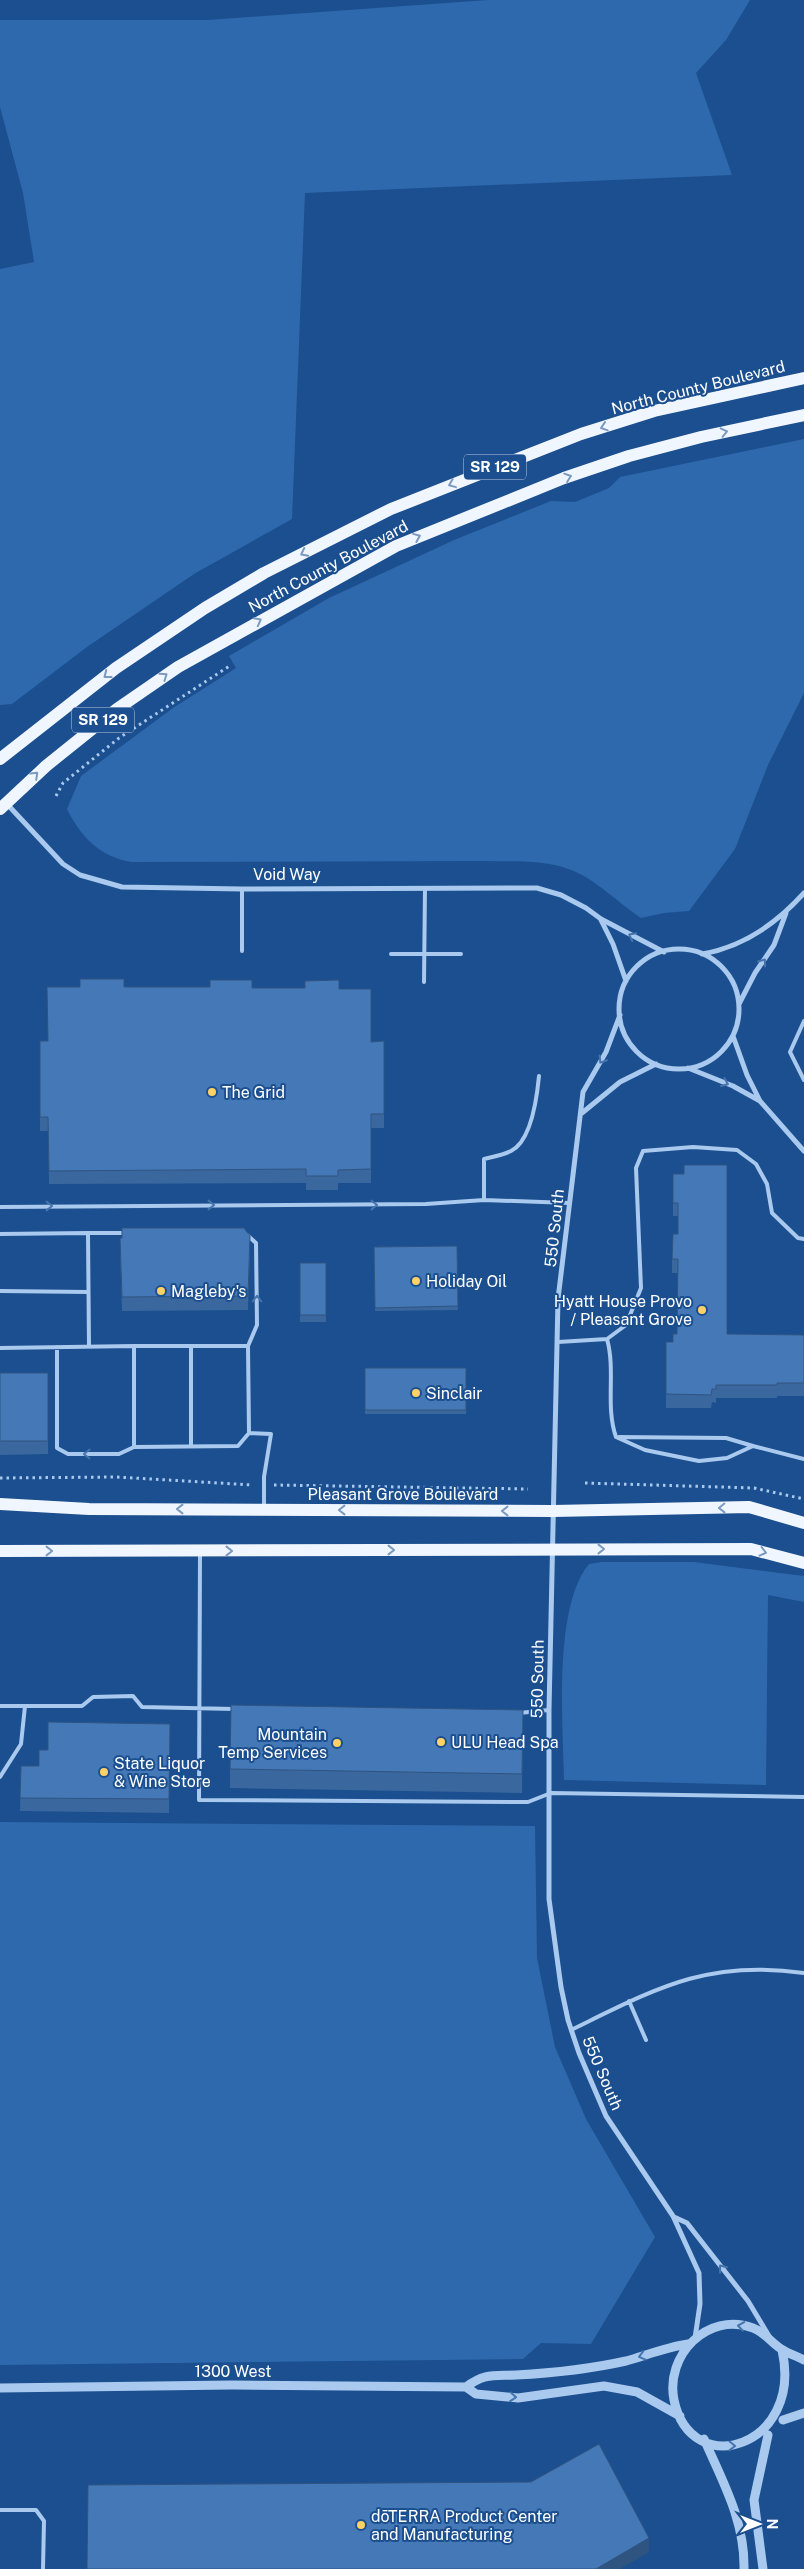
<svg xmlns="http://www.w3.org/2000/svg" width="804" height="2569" font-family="'Public Sans',sans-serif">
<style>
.green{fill:#2e69ad}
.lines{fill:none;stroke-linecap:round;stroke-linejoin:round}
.path{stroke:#a9c9ee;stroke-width:3;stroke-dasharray:2.5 4;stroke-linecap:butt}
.service{stroke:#a9c9ee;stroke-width:4}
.minor{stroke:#a9c9ee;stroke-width:5}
.tertiary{stroke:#a9c9ee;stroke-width:9}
.primary{stroke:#f0f6ff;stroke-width:12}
.wall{fill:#3a679d}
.shaded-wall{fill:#305480}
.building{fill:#4478b7;stroke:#305480}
.oneway{stroke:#7b9ac1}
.oneway2{stroke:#4674ac}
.poi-dot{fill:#ffd166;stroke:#1b4f8f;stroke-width:2}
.labels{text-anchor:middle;stroke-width:4;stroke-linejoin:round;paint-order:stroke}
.shield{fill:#1b4f8f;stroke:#bbcadd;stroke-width:1}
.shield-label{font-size:15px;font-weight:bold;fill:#fff}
.street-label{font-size:16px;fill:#fff;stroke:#1b4f8f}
.poi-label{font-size:16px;fill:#fff;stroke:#1b4f8f;text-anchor:start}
</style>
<rect width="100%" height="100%" fill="#1b4f8f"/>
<path class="green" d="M488,0H750L726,40L696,73L732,175L305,193L292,519L194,574L87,647L12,704L0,705V269L34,262L23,193L0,107V20H208Z
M804,439V693L768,765L735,849L689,911L664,913L641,918C618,903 597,880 571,870C543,859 511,862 482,861L131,862C99,856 81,837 67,809L81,776L173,708L236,668L229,656L329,598L454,540L551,501L575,502L609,488L620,477Z
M601,1562H694L804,1576V1602L768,1595L766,1785L564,1780C563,1725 553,1607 589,1564Z
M0,1822L535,1826L537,1958L555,2047L586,2119L655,2237L591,2344L541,2343L523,2359L0,2365Z"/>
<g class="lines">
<path class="path" d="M56,796L63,783L119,738L231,665
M0,1478L116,1477L253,1485
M585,1483L754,1488L804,1499
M274,1485L528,1489"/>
<path class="service" d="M242,889V951
M391,954H461
M424,982L425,888
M804,1021L790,1052L804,1080
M484,1200V1159C492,1157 503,1155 511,1151C531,1141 537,1097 539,1076
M0,1207L426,1204L484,1200L569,1203
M88,1233H127
M0,1234L88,1233L89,1347
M246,1234L256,1243L257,1325L248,1346
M0,1291L88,1292
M607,1339L626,1325L641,1288L636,1168L643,1151L693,1147L737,1150L756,1164L767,1184L772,1213L798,1238L804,1239
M558,1342L607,1339C616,1371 605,1406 616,1437L645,1450L699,1461L727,1458L753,1446L804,1459
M191,1346V1446
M57,1347V1448L68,1454H119L134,1447
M0,1348L134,1346
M249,1433L248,1346H134V1447L238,1446L249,1433L271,1434L264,1477V1508
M619,1437L726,1438L753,1446
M200,1554L199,1800L528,1802L551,1793L804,1797
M0,1706H82L93,1697L133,1696L142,1707L234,1709
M519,1713L549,1710
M0,1777L21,1744L25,1706
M629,2001L646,2040
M571,2030C655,1989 707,1959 804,1973
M0,2510H36L44,2521L43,2569"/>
<path class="minor" d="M7,804L63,864L80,875L122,887L242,889L537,888L561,895L586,908L601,919L664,952
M601,920L613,944L626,981
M619 1009a60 60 0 1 1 120 0a60 60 0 1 1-120 0Z
M702,954C742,947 777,923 804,893
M739,1004L755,973L774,945L786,913
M620,1015L606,1052L583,1092L558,1299L549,1710V1899L561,1987L568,2020L579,2053L606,2116L673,2216L699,2273L700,2304L695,2338
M733,1036L747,1075L760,1101L804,1151
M688,1068L733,1086L760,1101
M582,1113L620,1082L656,1064
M674,2217L687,2223L748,2301L769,2336"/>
<path class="tertiary" d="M782,2350C804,2447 691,2482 674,2400C665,2356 707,2311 753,2328C766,2333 772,2344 783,2350C789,2354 797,2356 804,2360
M466,2387C485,2373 493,2376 516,2375C553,2373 590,2369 626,2361C647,2355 667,2347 688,2344
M466,2387L476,2394L518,2398L604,2386L637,2392L680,2416
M0,2388L232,2385L466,2387
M783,2420L804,2413
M704,2439C723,2482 745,2521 744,2569
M763,2569L754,2500L768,2435"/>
<path class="primary" d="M0,759L116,668L205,608L264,573L391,509L581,434L654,411L804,378
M0,809L46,766L117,709L178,667L396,546L564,478L629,456L701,437L804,415
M0,1504L89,1509L553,1511L749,1507L804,1523
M0,1551L751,1549L804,1563"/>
</g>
<path class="wall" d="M124,987L339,989L371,1042L384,1041V1128H371V1183H338V1190H306V1183L49,1184L48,1131H40V1041H48Z
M673,1174L727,1334L804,1335V1396H777V1398H716V1403L712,1402L711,1408H666V1342H673L677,1334L678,1273H672V1259L678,1234V1216H673Z
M457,1246L458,1310L375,1311L374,1247Z
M250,1250L248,1310L122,1311L120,1251Z
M300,1263H326V1322H300Z
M365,1368H466V1414H365Z
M0,1373H48V1454L0,1455Z
M523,1710L522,1793L230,1788V1769Z
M170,1724L169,1813L20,1811L21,1766H39L48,1750Z"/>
<path class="shaded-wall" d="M649,2538V2552L620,2569H596Z"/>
<path class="building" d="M80,979H124V987H210V980H252V988H305V981L339,980V989H371V1042L384,1041V1114H371V1169L338,1170V1176H306V1169L49,1171L48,1117H40V1041H48L47,987H80Z
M684,1165H727V1334L804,1335V1383H777V1385H716V1389H712L711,1395L666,1394V1342H673V1334H677L678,1259H672L673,1234H678V1203H673V1174H684Z
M122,1228H244L250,1236L248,1296L122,1297L120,1238H122Z
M457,1246L458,1306L375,1308L374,1247Z
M300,1263H326V1315H300Z
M365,1368H466V1410H365Z
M0,1373H48V1441H0Z
M231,1705L523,1710L522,1774L230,1769Z
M48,1722L170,1724L169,1799L20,1798L21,1766H39V1750H48Z
M599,2444L649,2538L596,2569H87L88,2485L531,2482Z"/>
<defs><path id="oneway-chevron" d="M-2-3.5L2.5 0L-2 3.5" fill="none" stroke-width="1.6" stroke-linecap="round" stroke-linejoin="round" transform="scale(1.25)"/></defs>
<g class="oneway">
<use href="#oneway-chevron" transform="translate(604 427) rotate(162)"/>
<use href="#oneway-chevron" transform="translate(724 432) rotate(-13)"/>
<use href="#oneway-chevron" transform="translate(568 477) rotate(-19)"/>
<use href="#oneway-chevron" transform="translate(452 484) rotate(158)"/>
<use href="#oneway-chevron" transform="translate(417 537) rotate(-22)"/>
<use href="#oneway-chevron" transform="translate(304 553) rotate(153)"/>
<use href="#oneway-chevron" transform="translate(258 621) rotate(-28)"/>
<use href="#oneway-chevron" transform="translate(107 675) rotate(142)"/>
<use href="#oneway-chevron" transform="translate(164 676) rotate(-35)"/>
<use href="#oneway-chevron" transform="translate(35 775) rotate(-44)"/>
<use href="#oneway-chevron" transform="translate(722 1508) rotate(179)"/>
<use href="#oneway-chevron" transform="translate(180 1509) rotate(-180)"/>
<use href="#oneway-chevron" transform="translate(342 1510) rotate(-180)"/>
<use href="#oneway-chevron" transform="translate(505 1511) rotate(-180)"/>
<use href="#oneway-chevron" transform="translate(601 1549)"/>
<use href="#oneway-chevron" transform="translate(391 1550)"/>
<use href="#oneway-chevron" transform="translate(49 1551)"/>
<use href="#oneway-chevron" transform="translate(229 1551)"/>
<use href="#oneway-chevron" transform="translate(763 1552) rotate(14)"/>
</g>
<g class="oneway2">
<use href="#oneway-chevron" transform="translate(632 936) rotate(-153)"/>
<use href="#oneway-chevron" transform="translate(763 962) rotate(-55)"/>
<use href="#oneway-chevron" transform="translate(602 1060) rotate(123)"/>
<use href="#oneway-chevron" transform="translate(725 1083) rotate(23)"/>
<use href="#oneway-chevron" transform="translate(211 1205)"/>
<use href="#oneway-chevron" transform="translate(374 1205)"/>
<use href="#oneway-chevron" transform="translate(49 1206)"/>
<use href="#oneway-chevron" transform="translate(257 1299) rotate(-90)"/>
<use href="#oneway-chevron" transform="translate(87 1454) rotate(-179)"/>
<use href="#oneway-chevron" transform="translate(722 2268) rotate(-128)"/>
<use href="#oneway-chevron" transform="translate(741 2326) rotate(-171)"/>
<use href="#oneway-chevron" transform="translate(642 2356) rotate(165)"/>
<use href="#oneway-chevron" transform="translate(513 2397) rotate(4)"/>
<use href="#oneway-chevron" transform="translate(732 2446) rotate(1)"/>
</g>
<g class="poi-dot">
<circle cx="212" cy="1092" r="5"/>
<circle cx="416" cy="1281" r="5"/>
<circle cx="161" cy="1291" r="5"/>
<circle cx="702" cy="1310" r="5"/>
<circle cx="416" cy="1393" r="5"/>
<circle cx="441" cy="1742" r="5"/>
<circle cx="337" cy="1743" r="5"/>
<circle cx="104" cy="1772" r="5"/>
<circle cx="361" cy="2525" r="5"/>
</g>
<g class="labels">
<g class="shield">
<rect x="464" y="454.5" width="62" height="25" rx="4"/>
<rect x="72" y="707.5" width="62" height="25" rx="4"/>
</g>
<g class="shield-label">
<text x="495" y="472">SR 129</text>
<text x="103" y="725">SR 129</text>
</g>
<g class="street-label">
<text transform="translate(698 387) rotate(-14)" y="6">North County Boulevard</text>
<text transform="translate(328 566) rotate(-28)" y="6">North County Boulevard</text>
<text x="287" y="880">Void Way</text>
<text transform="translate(554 1228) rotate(-84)" y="6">550 South</text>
<text x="403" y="1500">Pleasant Grove Boulevard</text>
<text transform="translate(537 1679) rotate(-89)" y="6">550 South</text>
<text transform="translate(603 2073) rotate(67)" y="6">550 South</text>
<text x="233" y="2377">1300 West</text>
</g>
<g class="poi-label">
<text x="222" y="1098">The Grid</text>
<text x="426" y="1287">Holiday Oil</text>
<text x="171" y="1297">Magleby's</text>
<text x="692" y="1307" text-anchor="end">Hyatt House Provo<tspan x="692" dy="18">/ Pleasant Grove</tspan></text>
<text x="426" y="1399">Sinclair</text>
<text x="327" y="1740" text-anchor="end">Mountain<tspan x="327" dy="18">Temp Services</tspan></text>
<text x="451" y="1748">ULU Head Spa</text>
<text x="114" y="1769">State Liquor<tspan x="114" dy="18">&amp; Wine Store</tspan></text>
<text x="371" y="2522">dōTERRA Product Center<tspan x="371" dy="18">and Manufacturing</tspan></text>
</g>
</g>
<g transform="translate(759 2524) rotate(90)" stroke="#1b4f8f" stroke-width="4" paint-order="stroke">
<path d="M0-4L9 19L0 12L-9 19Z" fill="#ffffff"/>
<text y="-8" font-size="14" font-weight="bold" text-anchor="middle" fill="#ffffff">N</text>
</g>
</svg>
